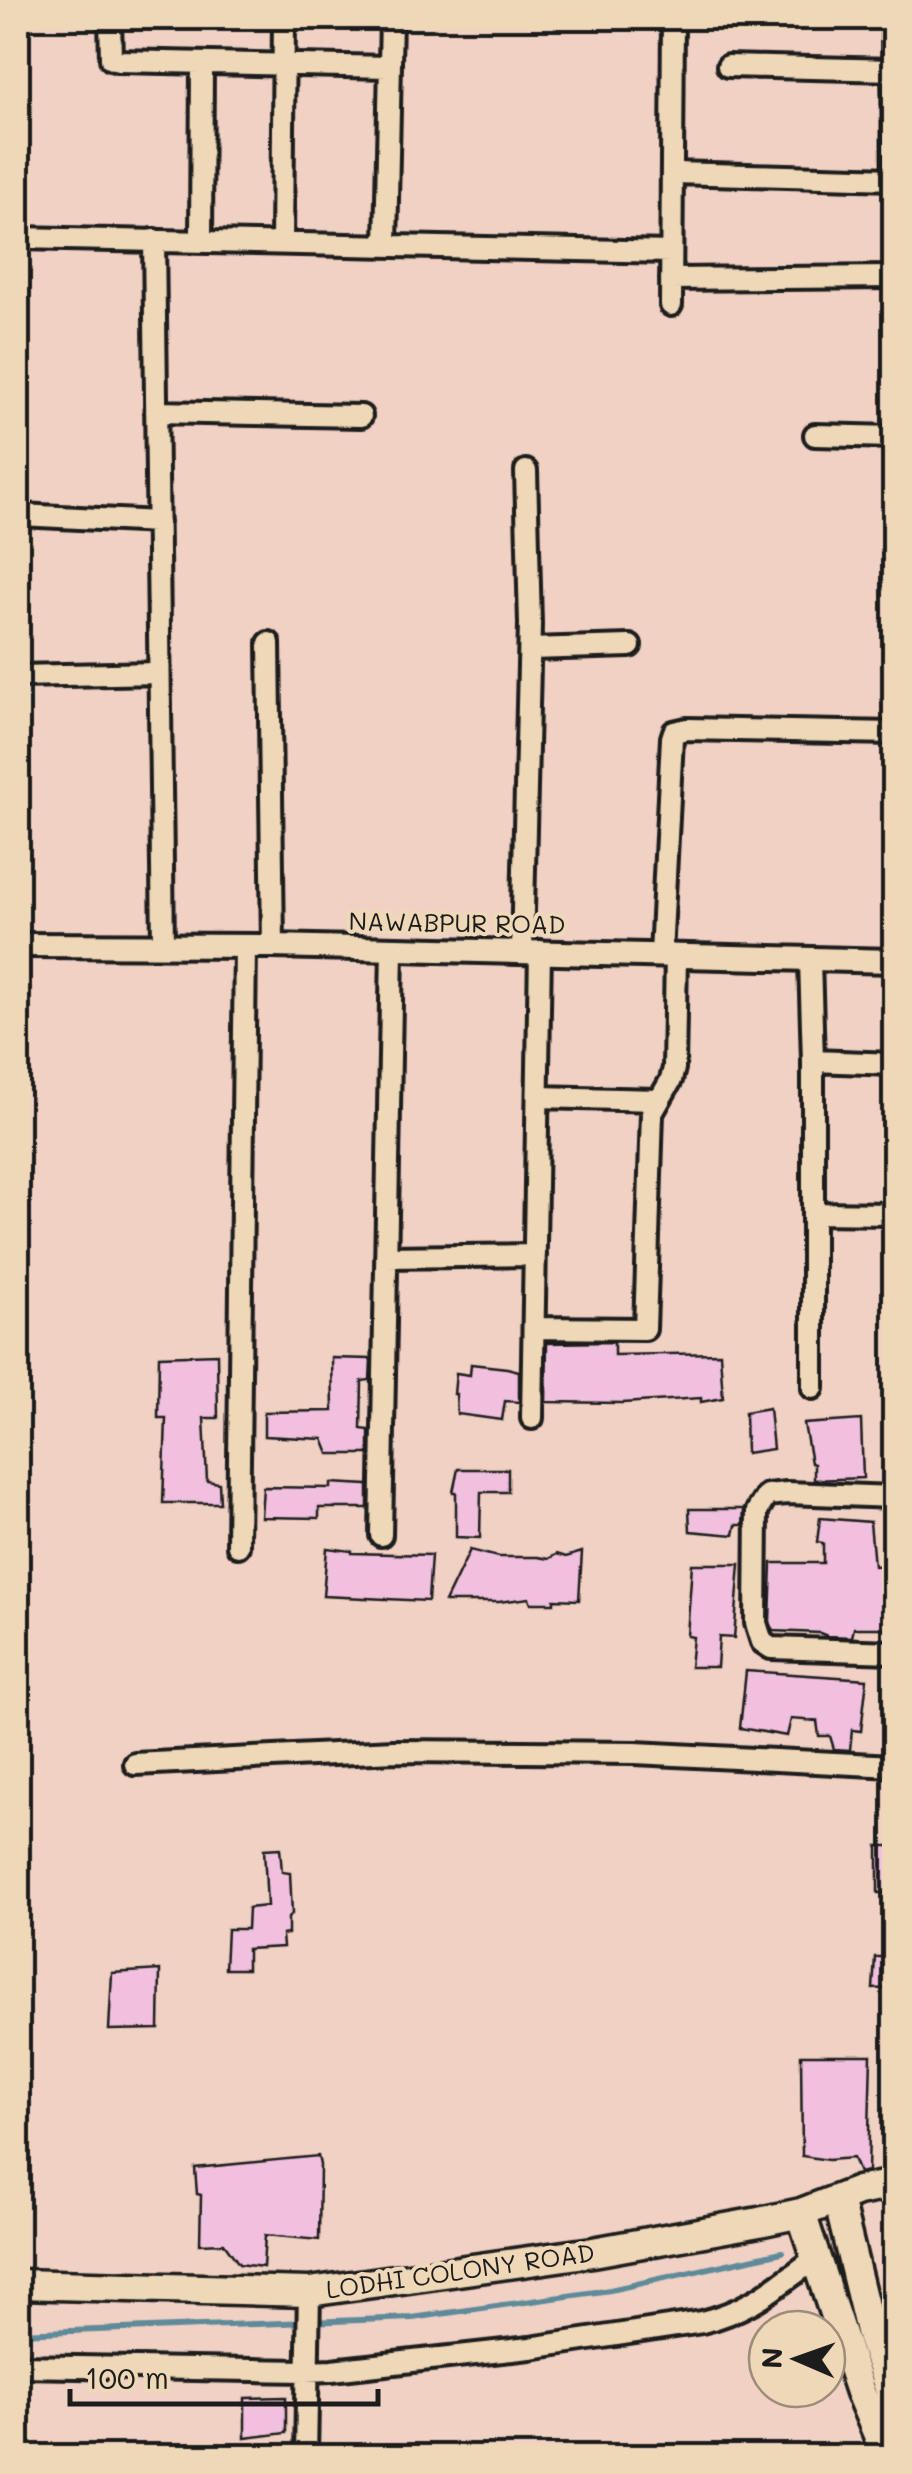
<svg xmlns="http://www.w3.org/2000/svg" width="912" height="2474" font-family="Mali,sans-serif">
	<rect width="100%" height="100%" fill="#f0d1c4"/>
	<filter id="ink" filterUnits="userSpaceOnUse"><feTurbulence type="fractalNoise" baseFrequency=".01" numOctaves="2"/><feDisplacementMap in="SourceGraphic" scale="20" xChannelSelector="R" yChannelSelector="G"/><feConvolveMatrix kernelMatrix="1 2 1 2 8 2 1 2 1" color-interpolation-filters="sRGB"/></filter>
	<g filter="url(#ink)">
		<g fill="none" stroke-linecap="round" stroke-linejoin="round">
			<!-- stream -->
			<path stroke="#5f8a99" stroke-width="6" d="M18,2333l394,-15 198,-28 172,-38"/>
		</g>
		<!-- building -->
		<path fill="#f2c0df" stroke="#1c1c1c" stroke-width="2.5" d="M614,1342v13l106,-2 3,45 -22,4v-4l-79,5 -76,-1 1,-59z
			M217,1354l1,64h-14l3,63 12,2 1,20h-57l3,-85h-8l1,-62z
			M332,1358l39,1 -1,21 -8,1 -1,48 8,1v24h-40l-6,-15 -59,-3v-24l69,-1z
			M471,1364l36,4 12,3v31l-14,-1 -3,19 -45,-6 -1,-20h-2l2,-21 14,2z
			M769,1408l4,41 -27,4 -1,-41z
			M861,1420l2,58 -49,2v-16l-3,-1 -7,-39z
			M458,1469h50v23h-27l-1,46 -24,-1v-45h-3z
			M331,1483l37,2v23h-49v10l-58,-1 2,-30 68,1z
			M689,1509h55l-1,16h-7l-2,10 -44,-4z
			M820,1518l50,4 4,44 20,-1v63h-40l-2,9 -25,-1 -7,-3 -47,-2 -3,-10 2,-58h51v-20l-6,-1z
			M327,1548l25,3v2l79,2 -3,46 -105,-5z
			M470,1550l28,7h40l10,2 9,-5 9,3 16,-5 -3,48 -25,-1v4h-23l-2,-5 -30,4h-54z
			M692,1564h48l-6,74 -15,-1 -2,30h-27l3,-30 -6,-1z
			M746,1671l121,8 -6,52 -9,-1 -2,20 -16,-1 -4,-13h-11l-2,-15 -26,-2 -4,17 -47,-8z
			M878,1846h16v47h-16z
			M280,1848l2,24 8,1 2,41 -4,4v16l-6,1 1,12 -36,2v20h-22l2,-40h20l1,-21 19,-2 -3,-57z
			M875,1957h19v31l-21,1z
			M160,1970l-1,59 -50,1 3,-57z
			M801,2055h70l-3,116 -9,2 -6,-15 -25,2 -26,-4z
			M318,2156l2,9 -1,75 -54,-5 -2,32 -24,-3 -15,-21 -24,1 1,-49 -4,-1 -2,-26z
			M286,2397v36l-41,5v-40z"/>
		<g fill="none" stroke-linecap="round" stroke-linejoin="round">
			<!-- minor casing -->
			<g stroke="#1c1c1c" stroke-width="28">
				<path id="minor" d="M110,18l1,41 7,2 271,6
					M893,18l1,165
					M728,66l165,4
					M673,173l221,6
					M18,238l653,14
					M154,240l9,704
					M201,242l1,-179
					M282,243l2,-225
					M386,244l5,-226
					M671,279l223,-2
					M671,305l2,-287
					M156,412l205,4
					M815,435l79,2
					M20,515l138,7
					M269,643l4,303
					M530,649l100,-3
					M18,676l141,-3
					M522,951l8,-327 -4,-153
					M661,955l11,-217 2,-6 13,-3 207,4
					M810,960l3,101v327
					M813,1061l81,3
					M538,1097l120,3
					M813,1213l81,1
					M386,1257l149,-2
					M534,1328l111,1 7,-216 19,-33 3,-12 2,-113
					M532,1418l8,-467
					M894,1497l-107,-4 -20,2 -10,16 -1,112 6,19 9,6 123,4
					M381,1535l11,-586
					M238,1546l7,-600
					M135,1764l259,-13 241,2 259,13
					M18,2366l288,5 26,-1 198,-22 172,-26c49,-12 73,-35 113,-63
					M306,2456l3,-164"/>
			</g>
			<!-- tertiary casing -->
			<g stroke="#1c1c1c" stroke-width="30">
				<path id="tertiary" d="M18,945l255,1 621,15"/>
			</g>
			<!-- secondary casing -->
			<g stroke="#1c1c1c" stroke-width="35">
				<path id="secondary" d="M838,2199l33,136 23,68
					M801,2213l59,179 27,64
					M18,2284l291,8 284,-40 166,-30 42,-9 57,-22 36,-7"/>
			</g>
			<!-- minor -->
			<use href="#minor" stroke="#efd8b8" stroke-width="20"/>
			<!-- tertiary -->
			<use href="#tertiary" stroke="#efd8b8" stroke-width="22"/>
			<!-- secondary -->
			<use href="#secondary" stroke="#efd8b8" stroke-width="28"/>
		</g>
	</g>
	<g text-anchor="middle" dominant-baseline="central" stroke-width="8" stroke-linejoin="round" paint-order="stroke">
		<!-- street labels -->
		<g font-size="25" fill="#1c1c1c" stroke="#efd8b8">
			<text transform="translate(457 922) rotate(1)">NAWABPUR ROAD</text>
			<text transform="translate(460 2270) rotate(-8)">LODHI COLONY ROAD</text>
		</g>
	</g>
	<!-- margin -->
	<rect width="912" height="2474" fill="none" stroke="#efd8b8" stroke-width="60"/>
	<rect x="30" y="30" width="852" height="2414" fill="none" stroke="#1c1c1c" stroke-width="4" filter="url(#ink)"/>
	<!-- north arrow -->
	<g transform="translate(797 2359) rotate(272)"><circle r="48" fill="#efd8b8" stroke="#9b8d7a" stroke-width="2.5"/>
	<path d="M0-8L18 38L0 25L-18 38Z" fill="#1c1c1c"/>
	<text y="-15" font-size="28" font-weight="bold" text-anchor="middle" fill="#1c1c1c">N</text>
	</g>
	<!-- scale -->
	<path d="M70 2389v15h308v-15" fill="none" stroke="#1c1c1c" stroke-width="5"/>
	<text x="85" y="2389" font-size="30" fill="#1c1c1c" stroke="#efd8b8" stroke-width="8" paint-order="stroke">100 m</text>
</svg>
